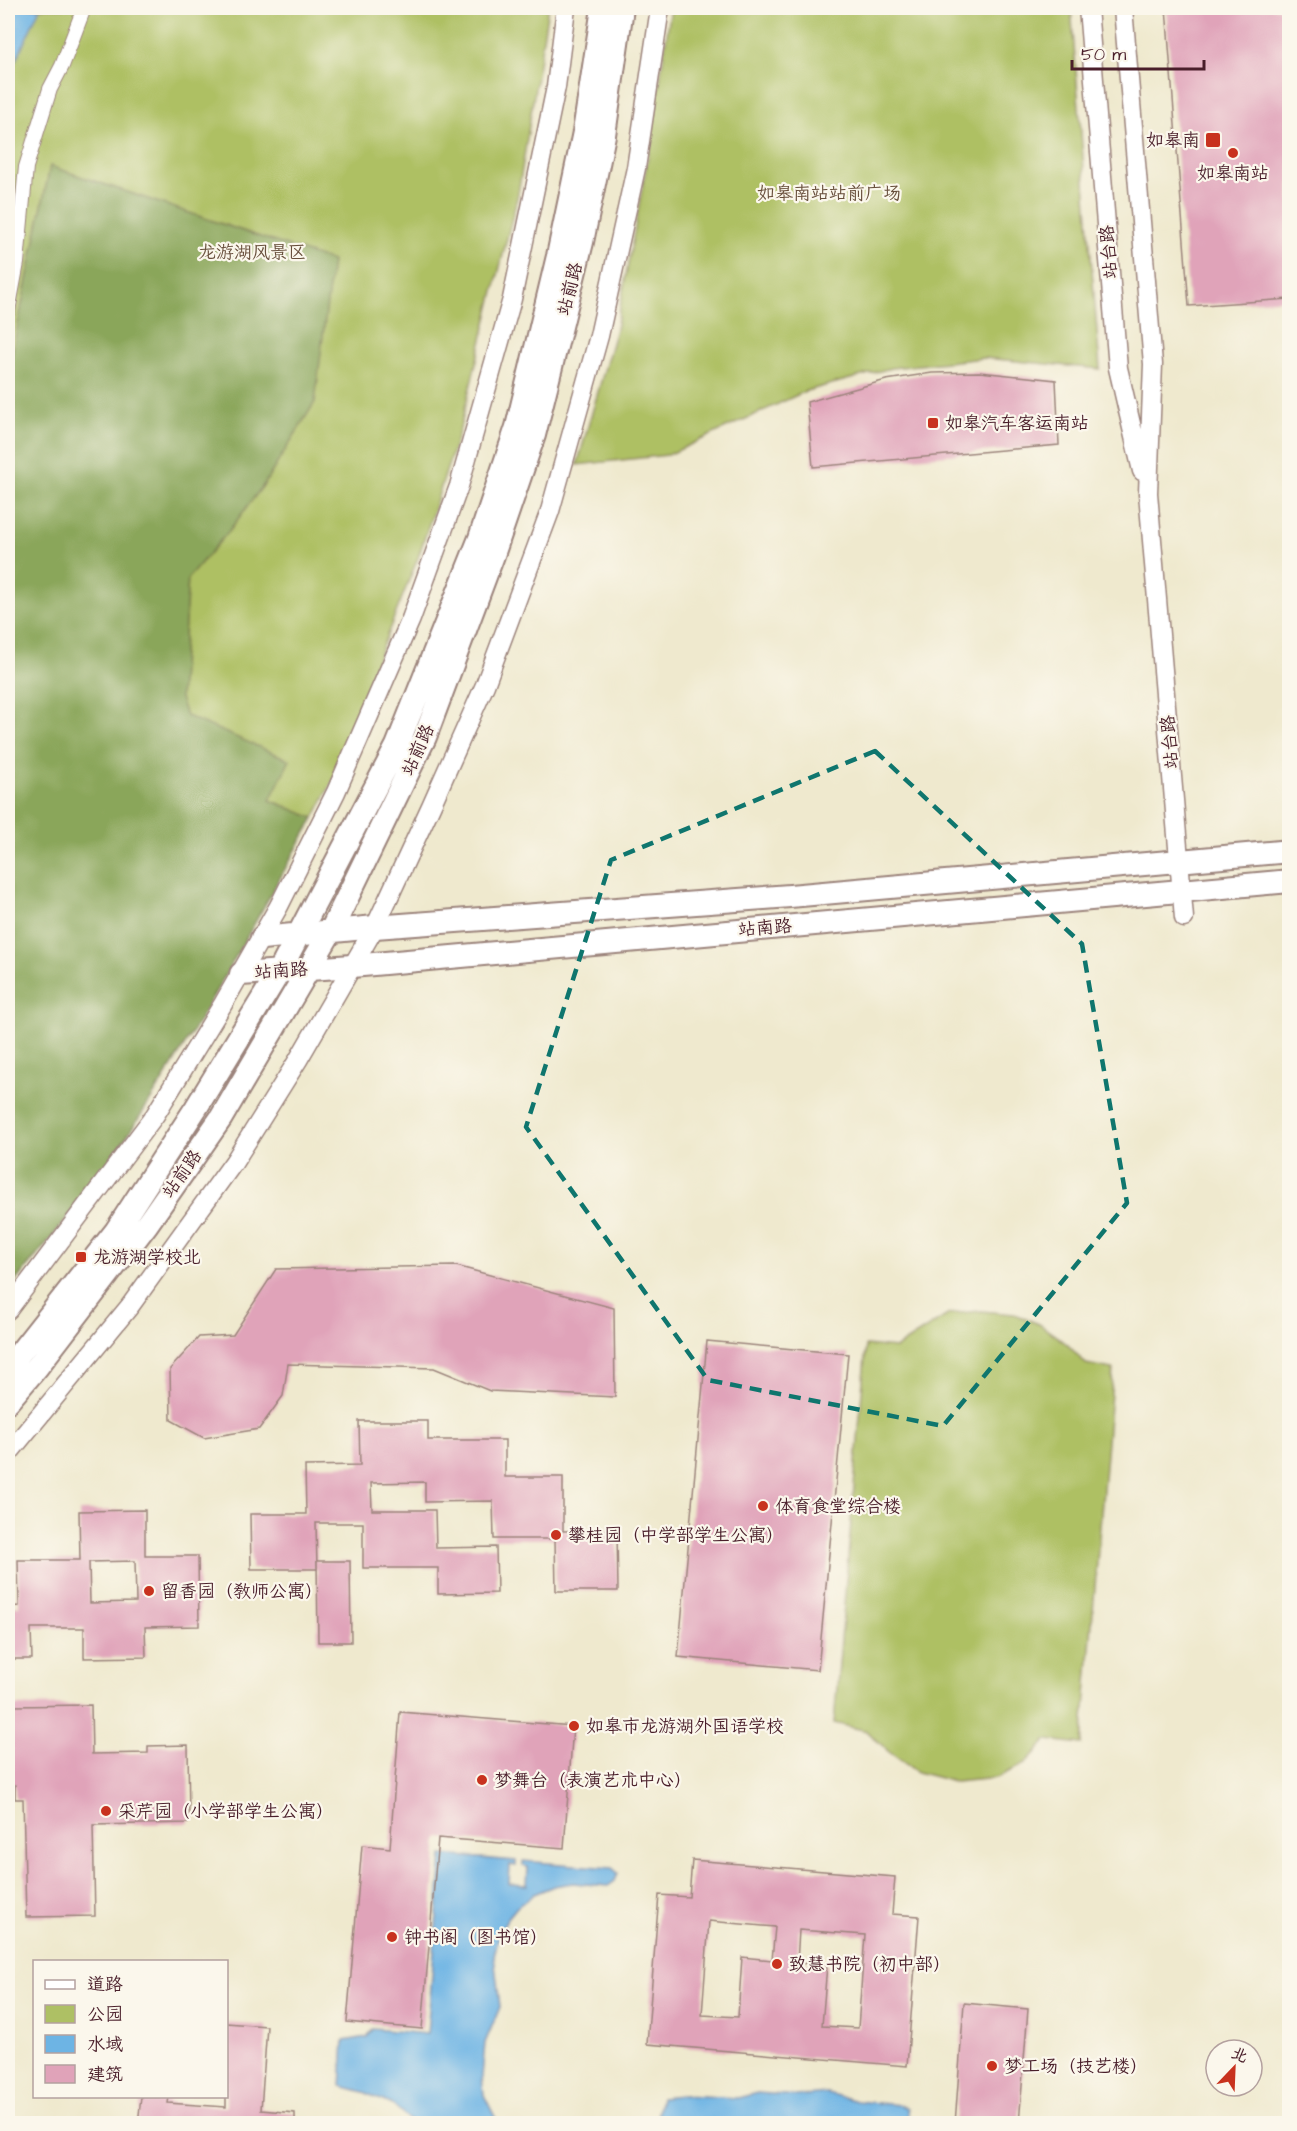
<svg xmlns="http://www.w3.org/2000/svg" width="1297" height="2131" font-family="'Architects Daughter','LXGW WenKai TC',sans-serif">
	<rect width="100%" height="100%" fill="#fbf7ec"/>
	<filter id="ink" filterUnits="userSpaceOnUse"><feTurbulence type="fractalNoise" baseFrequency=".0167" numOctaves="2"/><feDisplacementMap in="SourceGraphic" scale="12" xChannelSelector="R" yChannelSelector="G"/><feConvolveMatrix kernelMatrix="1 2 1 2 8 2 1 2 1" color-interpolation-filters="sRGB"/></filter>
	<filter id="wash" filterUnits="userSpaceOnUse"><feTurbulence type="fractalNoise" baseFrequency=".008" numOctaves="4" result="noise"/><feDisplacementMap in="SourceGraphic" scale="24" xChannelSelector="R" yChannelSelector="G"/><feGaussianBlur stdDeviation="1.35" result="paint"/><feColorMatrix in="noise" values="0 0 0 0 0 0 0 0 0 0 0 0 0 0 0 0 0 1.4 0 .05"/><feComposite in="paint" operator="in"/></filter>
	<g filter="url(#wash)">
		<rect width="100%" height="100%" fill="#efe9ce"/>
		<!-- green -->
		<path fill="#aec064" stroke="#7c7048" stroke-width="1.5" d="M8,8h540l-30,186 -59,238 -41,126 -41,102 -37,107 -26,51 -129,224 -60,97 -117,151z
			M671,8h400l29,361 -116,-11 -93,10 -85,23 -138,64 -91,10 39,-136 32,-172z
			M981,1311l33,3 25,10 28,20 19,20 27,5 -31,375 -35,-4 -22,24 -29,14 -41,4 -38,-10 -28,-20 -22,-21 -33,-8 32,-378 30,3 53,-34z"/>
		<!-- forest -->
		<path fill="#8aa65a" stroke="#6a6242" stroke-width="1.5" d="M50,166l282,95 -17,141 -50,81 -36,48 -41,47 -8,120 6,18 104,44 -20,40 44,18c-62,108 -120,219 -189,321 -36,53 -76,103 -117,151v-917z"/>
		<!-- water -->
		<path fill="#6db4e4" stroke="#5c6a88" stroke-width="1.5" d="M8,8h32l-32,70z
			M442,1855l74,6v5l-6,-1 -1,19 18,1 1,-18 -5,-1v-5l89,7 6,5 -3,8 -7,5 -35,-3 -19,3 -20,8 -17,13 -10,12 -8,16 -5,21 6,51 -15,36 -3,34 2,18 14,28h-86l-18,-17 -30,-14 -23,-6 3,-45 23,-4 6,-8 54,5z
			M757,2093l40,3 30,-3 30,8 43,4 7,3 1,10 -2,6c-31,-2 -58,-6 -89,0l-161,-1 5,-26 22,-2 55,3z"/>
		<g id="blocks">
			<!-- building -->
			<path fill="#e0a3b9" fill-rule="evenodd" d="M1166,8h124v291l-101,7z
				M979,372l77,8 3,65 -246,22 -6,-65 79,-22 46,-7z
				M456,1266l158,42 1,89 -125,-6 -56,-23 -146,-4 -5,32 -24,33 -55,9 -33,-18 -1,-51 29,-32 34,-2 43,-66z
				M707,1341l141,13 -30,316 -140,-13z
				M359,1421h69v19h77v37h58v54l54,-1 1,61h-62l-1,-52h-61l-1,-38 -68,1v-20l-54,1 1,27h63l1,38 60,-1 1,46 -59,1v-26h-75v-45h-47l1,46h-66l-1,-55h56l-1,-48 55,-1z
				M145,1510v46h53l1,70 -54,1 1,30 -62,1v-30h-53l1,31h-24v-52l11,-1 -1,-46h62l-1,-49zM135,1561l1,41 -46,1 -1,-41z
				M317,1561h33l1,81h-33z
				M91,1705l1,49 56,-1v-7l40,-1 1,78 -96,2 2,91 -69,1 -3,-118h-8v-14l-7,1v-60h4v-20z
				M400,1712l173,14 -9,122 -126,-10 -16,191 -75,-7 15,-177 28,3z
				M692,1860l203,17 -3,37 27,2 -12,150 -260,-22 12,-149 30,2zM709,1921l66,6 -3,33 -30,-3 -4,60 -36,-2zM799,1930l66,5 -7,93 -36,-2 5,-61 -30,-2z
				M964,2003l64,6 -9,115h-64z
				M226,2023l41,3 -6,84 34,3v11h-157l3,-27h28l-1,6 58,4z"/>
		</g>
	</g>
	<g filter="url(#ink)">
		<use href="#blocks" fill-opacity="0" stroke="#9c847c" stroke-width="1.5"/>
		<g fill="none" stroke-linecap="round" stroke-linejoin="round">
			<!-- pedestrian casing -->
			<g stroke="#9c847c" stroke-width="16">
				<path id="pedestrian" d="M8,311l9,-48 9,-96 24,-78 12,-23 22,-58"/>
			</g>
			<!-- minor casing -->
			<g stroke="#9c847c" stroke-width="21">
				<path id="minor" d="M1088,8l30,360 24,103
					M1123,8l30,356 -5,129 36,425
					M8,1310l147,-195 68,-111 56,-98 57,-114 75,-173 48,-133 53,-187 44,-212 10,-79
					M8,1454l122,-148 104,-144 64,-102 77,-133 56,-121 54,-121 65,-174 49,-175 37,-168 24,-160"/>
			</g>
			<!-- tertiary casing -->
			<g stroke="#9c847c" stroke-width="26">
				<path id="tertiary" d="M262,938l113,-11 415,-31 500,-45
					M241,974l111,-8 938,-85
					M8,1368l108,-137 80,-123 83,-136 118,-226 83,-208 37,-111 41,-171 26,-124 19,-124
					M8,1401l29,-34 110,-143 74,-106 110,-187 94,-194 67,-179 42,-123 48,-193 22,-107 18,-127"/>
			</g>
			<!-- pedestrian -->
			<use href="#pedestrian" stroke="#fff" stroke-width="14"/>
			<!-- minor -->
			<use href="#minor" stroke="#fff" stroke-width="18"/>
			<!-- tertiary -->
			<use href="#tertiary" stroke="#fff" stroke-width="22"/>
		</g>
	</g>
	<!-- marked area -->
	<path fill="none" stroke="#0f766e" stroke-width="4.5" stroke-dasharray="12 8" stroke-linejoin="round" d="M875,751l207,193 45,259 -184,223 -235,-46 -182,-253 85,-267z"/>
	<!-- markers -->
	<g fill="#c8321e" stroke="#fbf7ec" stroke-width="2">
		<rect x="1205" y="132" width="16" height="16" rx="3"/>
		<circle cx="1233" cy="153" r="6"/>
		<rect x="927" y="417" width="12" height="12" rx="3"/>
		<rect x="75" y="1251" width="12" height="12" rx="3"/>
		<circle cx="763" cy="1506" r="6"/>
		<circle cx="556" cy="1535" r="6"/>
		<circle cx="149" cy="1591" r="6"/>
		<circle cx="574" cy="1726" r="6"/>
		<circle cx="482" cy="1780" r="6"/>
		<circle cx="106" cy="1811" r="6"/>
		<circle cx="392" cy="1937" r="6"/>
		<circle cx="777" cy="1964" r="6"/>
		<circle cx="992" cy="2066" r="6"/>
	</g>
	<g text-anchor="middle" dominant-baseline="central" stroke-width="4.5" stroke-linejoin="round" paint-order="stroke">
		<!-- poi labels -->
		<g font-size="18" fill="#4a1f2b" stroke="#fbf7ec" text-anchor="start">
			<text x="1200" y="140" text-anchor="end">如皋南</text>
			<text x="1233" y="173" text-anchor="middle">如皋南站</text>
			<text x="945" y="423">如皋汽车客运南站</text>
			<text x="93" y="1257">龙游湖学校北</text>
			<text x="775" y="1506">体育食堂综合楼</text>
			<text x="568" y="1535">攀桂园（中学部学生公寓）</text>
			<text x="161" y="1591">留香园（教师公寓）</text>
			<text x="586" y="1726">如皋市龙游湖外国语学校</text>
			<text x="494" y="1780">梦舞台（表演艺术中心）</text>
			<text x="118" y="1811">采芹园（小学部学生公寓）</text>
			<text x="404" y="1937">钟书阁（图书馆）</text>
			<text x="789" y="1964">致慧书院（初中部）</text>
			<text x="1004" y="2066">梦工场（技艺楼）</text>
		</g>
		<!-- park labels -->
		<g font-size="18" fill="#684f3c" stroke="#fbf7ec">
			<text x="829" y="193">如皋南站站前广场</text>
			<text x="252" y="252">龙游湖风景区</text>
		</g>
		<!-- street labels -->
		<g font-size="18" fill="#4a1f2b" stroke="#fbf7ec">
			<text transform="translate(1109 252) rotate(-95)">站台路</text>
			<text transform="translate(570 289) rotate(-76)">站前路</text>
			<text transform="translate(1170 742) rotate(-95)">站台路</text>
			<text transform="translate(418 750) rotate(-66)">站前路</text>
			<text transform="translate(765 928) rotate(-5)">站南路</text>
			<text transform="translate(281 971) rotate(-4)">站南路</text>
			<text transform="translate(182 1174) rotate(-55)">站前路</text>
		</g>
	</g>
	<!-- margin -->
	<rect width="1297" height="2131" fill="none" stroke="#fbf7ec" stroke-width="30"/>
	<!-- legend -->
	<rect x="33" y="1960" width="195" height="138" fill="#fbf7ec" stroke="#b4a19f" stroke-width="1.5"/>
	<rect x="45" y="1980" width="30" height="9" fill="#ffffff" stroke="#b4a19f" stroke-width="1.5"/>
	<text x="87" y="1990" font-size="18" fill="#4a1f2b">道路</text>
	<rect x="45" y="2005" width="30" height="18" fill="#aec064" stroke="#b4a19f" stroke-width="1.5"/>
	<text x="87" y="2020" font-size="18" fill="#4a1f2b">公园</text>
	<rect x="45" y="2035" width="30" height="18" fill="#6db4e4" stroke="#b4a19f" stroke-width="1.5"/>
	<text x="87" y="2050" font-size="18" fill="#4a1f2b">水域</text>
	<rect x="45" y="2065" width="30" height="18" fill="#e0a3b9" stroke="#b4a19f" stroke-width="1.5"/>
	<text x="87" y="2080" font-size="18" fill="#4a1f2b">建筑</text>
	<!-- north arrow -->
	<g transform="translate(1234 2068) rotate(23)"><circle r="28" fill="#fbf7ec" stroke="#b4a19f" stroke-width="1.5"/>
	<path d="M0-4.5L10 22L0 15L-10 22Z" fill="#c8321e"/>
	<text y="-9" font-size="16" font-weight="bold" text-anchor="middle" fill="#4a1f2b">北</text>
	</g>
	<!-- scale -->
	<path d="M1072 60v9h132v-9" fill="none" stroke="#4a1f2b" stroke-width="3"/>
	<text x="1081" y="60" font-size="18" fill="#4a1f2b" stroke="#fbf7ec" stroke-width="4.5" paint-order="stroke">50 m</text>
</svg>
